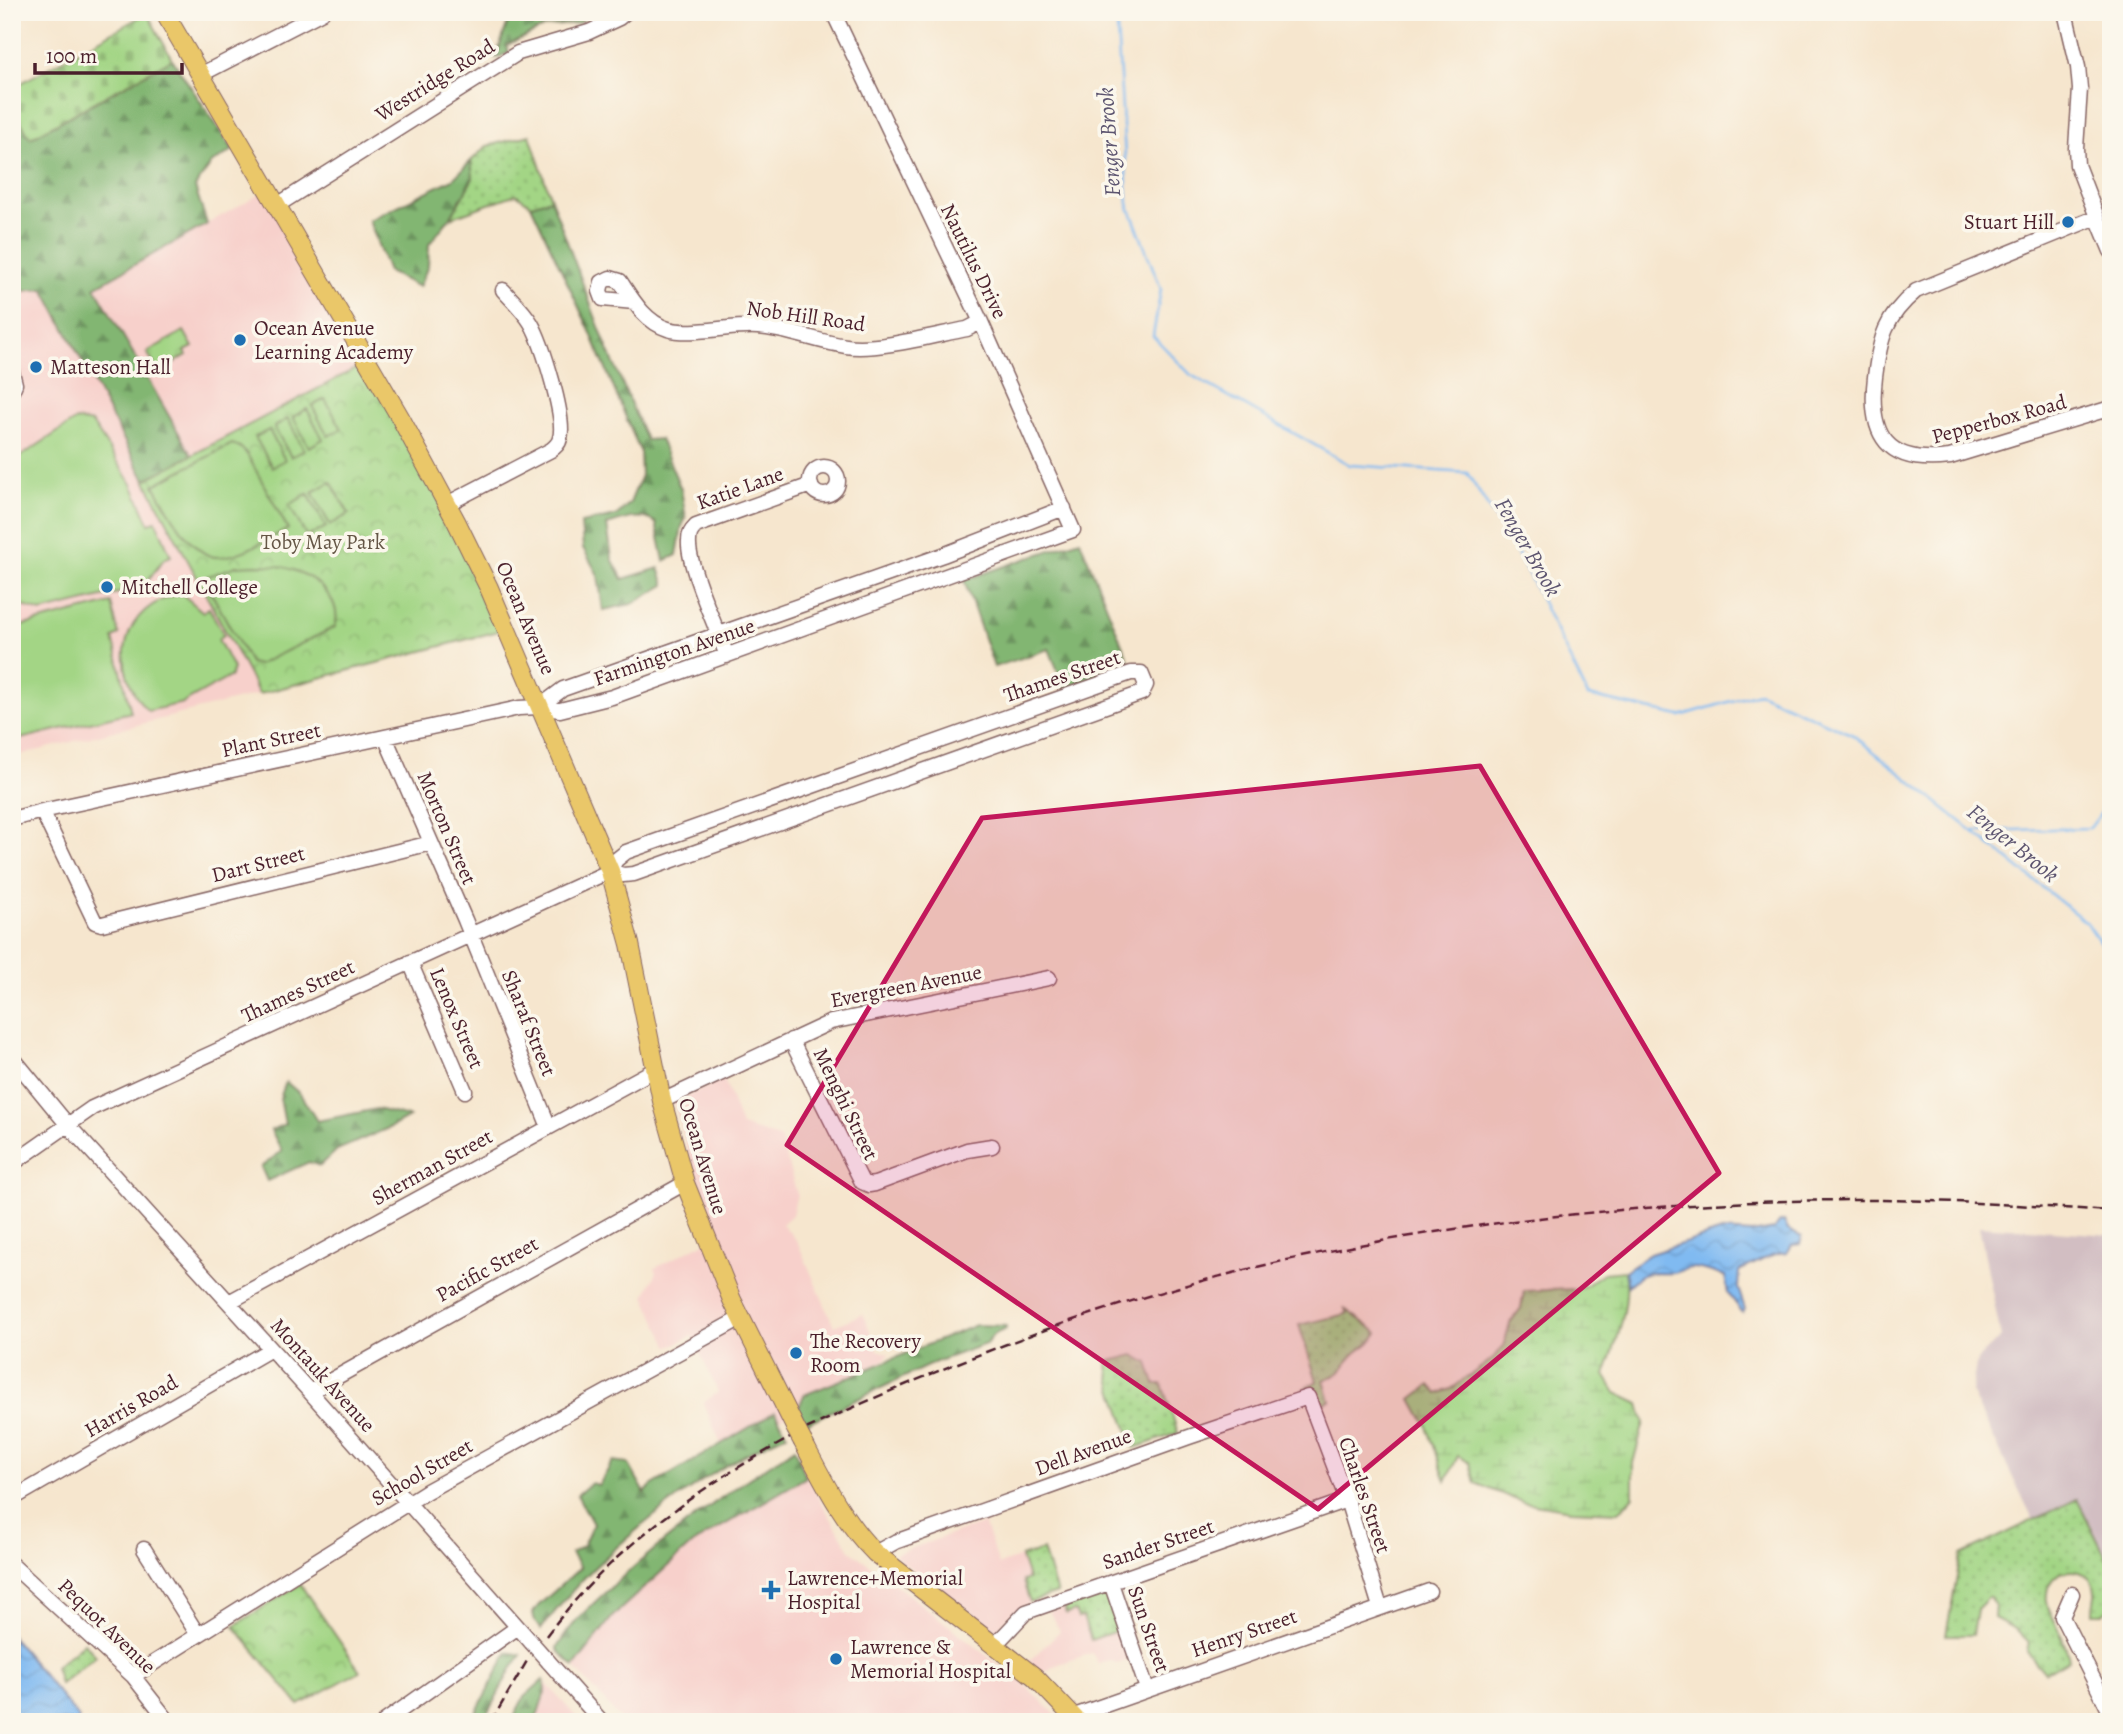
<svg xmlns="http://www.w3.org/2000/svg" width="2123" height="1734" font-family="Alegreya,serif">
	<defs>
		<pattern id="grass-dots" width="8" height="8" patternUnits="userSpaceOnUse" patternTransform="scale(1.75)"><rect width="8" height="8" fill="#a3d585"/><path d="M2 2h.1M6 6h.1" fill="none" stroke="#8eb673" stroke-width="1.8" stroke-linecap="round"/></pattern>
		<pattern id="forest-firs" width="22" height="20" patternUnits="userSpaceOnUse" patternTransform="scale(1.75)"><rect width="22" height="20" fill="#82b672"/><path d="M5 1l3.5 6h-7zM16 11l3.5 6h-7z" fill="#6c935e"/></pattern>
		<pattern id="wetland-marsh" width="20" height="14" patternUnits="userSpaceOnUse" patternTransform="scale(1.75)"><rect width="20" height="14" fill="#a3d585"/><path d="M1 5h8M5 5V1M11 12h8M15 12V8" fill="none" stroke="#8eb673"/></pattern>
		<pattern id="cemetery-stones" width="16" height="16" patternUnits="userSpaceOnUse" patternTransform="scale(1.75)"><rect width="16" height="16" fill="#a3d585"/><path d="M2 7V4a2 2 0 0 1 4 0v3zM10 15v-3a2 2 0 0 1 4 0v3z" fill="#8eb673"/></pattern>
		<pattern id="park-crowns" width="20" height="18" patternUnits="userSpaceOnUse" patternTransform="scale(1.75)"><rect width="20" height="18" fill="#a3d585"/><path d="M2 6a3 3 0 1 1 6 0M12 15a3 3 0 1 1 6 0" fill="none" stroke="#8eb673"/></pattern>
		<pattern id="water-waves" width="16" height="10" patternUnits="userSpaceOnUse" patternTransform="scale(1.75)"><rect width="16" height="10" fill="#80baf1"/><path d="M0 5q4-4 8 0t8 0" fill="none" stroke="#709fcf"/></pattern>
	</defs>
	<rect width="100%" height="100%" fill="#fbf7ec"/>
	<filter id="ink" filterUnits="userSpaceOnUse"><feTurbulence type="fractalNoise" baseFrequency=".0143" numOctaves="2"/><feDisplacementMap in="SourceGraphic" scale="14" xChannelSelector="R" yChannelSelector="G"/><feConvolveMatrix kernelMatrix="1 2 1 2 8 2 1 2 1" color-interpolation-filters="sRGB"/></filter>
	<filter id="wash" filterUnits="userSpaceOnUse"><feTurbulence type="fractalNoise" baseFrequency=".00686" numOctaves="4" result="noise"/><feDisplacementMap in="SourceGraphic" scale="28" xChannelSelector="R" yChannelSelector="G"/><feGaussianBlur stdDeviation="1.57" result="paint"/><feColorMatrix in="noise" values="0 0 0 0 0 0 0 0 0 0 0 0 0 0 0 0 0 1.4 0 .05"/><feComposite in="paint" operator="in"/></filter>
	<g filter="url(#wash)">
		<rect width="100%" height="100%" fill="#f6e6ce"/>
		<!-- built -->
		<path fill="#f7d0cb" d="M267,190l101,172 -176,94 -97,-169z
			M12,230l247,464 -247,63z
			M724,1079l17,47 39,12 17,56 -5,21 -10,9 15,17 37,85 29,-12 15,36 11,4 -6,7 -79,34 -6,14 -20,10 -4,-7 -53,32 -18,-41 15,-11 -26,-56 -23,11 -24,-51 12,-24 -2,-4 58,-30 -39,-136z
			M806,1477l44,73 172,132 41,40h-440l-49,-55 41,-53 77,-70z
			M984,1523l15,42 22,-8 7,22 -5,3 7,20 -21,13 -12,16 -93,-68 -9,-9z
			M1064,1607l2,7 9,-3 8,6 39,12 10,29 -15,5 -5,-2 -14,2 -6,-10 -36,12 -13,8 -14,-12 31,-30 -11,-20z
			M545,1682l36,40h-46l10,-27z"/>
		<!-- industrial -->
		<path fill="#d2bec2" d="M1979,1226l132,9v332l-34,-67 -43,21 -63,-129 6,-32 24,-23z"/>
		<!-- grass -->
		<path fill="url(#grass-dots)" stroke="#767a58" stroke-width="2" d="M530,135l21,64 -20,6 -15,-11 -66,24 23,-40 -2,-17 16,-15z
			M1345,1309l33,24c-9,14 -16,13 -25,23 -14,15 -7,15 -29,24l6,21 -8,3 -6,-11 -12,-4 13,-8 -18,-56 48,-11z
			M1134,1355l14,8 7,21h7l16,49 -44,15 -22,-62 -5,-24z
			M2077,1499l34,68v41l-8,5h-10c-1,-11 6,-20 -1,-31 -13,-19 -43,-12 -45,11 -2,15 6,22 11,35 5,10 8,21 11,31l-24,14 -18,-21 2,-10 -12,-12 -23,-12 1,-14 -6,-7 -12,12 -4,26h-27l15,-80z
			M1043,1550l14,43 -27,9 -7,-21 5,-2 -7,-22z
			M1105,1595l5,3 12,31 -31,11 -8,-23 -5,1 -3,-7 -9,3 -2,-7z
			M84,1643l12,13 -36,28 -5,-17z"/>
		<!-- forest -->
		<path fill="url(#forest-firs)" stroke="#666a4e" stroke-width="2" d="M511,12h84l-17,11 -33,4 -38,18 2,8 -13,5z
			M172,59l61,91 -22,14 -16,23 12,37 -112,63 97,169 -47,24 -101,-191 -32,3v-186l19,32z
			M471,161l2,17 -23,40 -21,26 -1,22 -9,21 -31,-15 -19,-52 84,-41z
			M551,199l53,141 42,100 14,-1 21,50 5,29 -4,8 -5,29 -13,6 -8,-38c-15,-11 -33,-3 -49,2l5,34 11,20 36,-11 6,17 -33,19 -29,6 -5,-35 -15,-27 -2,-25 35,-7 14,-13 11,-27 -1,-25 -50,-120 -59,-126z
			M1080,540l50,124 -65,25 -16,-40 -55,18 -30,-87z
			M286,1082l14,12 17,27 60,-12 32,8 -16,9 -56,24 -17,16 -11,-4 -42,19 -6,-14 21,-16 -11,-21 14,-6 -5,-26z
			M976,1325l30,1v3l-12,5 -8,10 -48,17 -133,63 -7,-15 6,-14z
			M775,1412l12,22c-73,32 -136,80 -193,134 -19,18 -36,40 -53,61l-6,-7 -2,-9 5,-7 42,-38 -9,-15 12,-7 10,-22 -16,-29 14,-12 8,2 14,-24 15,2 17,30 6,-7z
			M795,1448l11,29 -114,67 -79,72 -39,51 -16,-16 -1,-3c15,-27 38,-46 61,-67 55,-50 114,-93 177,-133z
			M508,1652l13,3 -10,14 -28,53h-12z
			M543,1680l3,9 -11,33h-24l13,-25z"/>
		<!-- wetland -->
		<path fill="url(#wetland-marsh)" stroke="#767a58" stroke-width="2" d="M1625,1271c6,33 -9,72 -20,104l11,18 23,11 5,18 -11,41v33l-14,16 -48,-2 -49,-8 -47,-19 -5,-20 -12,-7 -12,25 -19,-55 -15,-27 18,-14 8,9 13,-5 44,-32 9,-12 6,-22 11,-15 3,-17 52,-2 11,-4 16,-12z"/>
		<!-- cemetery -->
		<path fill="url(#cemetery-stones)" stroke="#767a58" stroke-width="2" d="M147,13l25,46 -142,79 -18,-32v-18z"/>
		<!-- park -->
		<path fill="url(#park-crowns)" stroke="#767a58" stroke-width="2" d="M184,331l9,16 -8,4 2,4 -29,17 -11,-20z
			M368,362l138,267 -247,65 -114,-214z
			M300,1584l60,87 -61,34 -65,-79z"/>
		<!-- pitch -->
		<path fill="#a3d585" stroke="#767a58" stroke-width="2" d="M325,399l17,30 -14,7 -16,-30z
			M307,409l16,30 -14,8 -16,-30z
			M288,419l16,31 -13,7 -17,-30z
			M76,420l16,3 40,61 17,39 7,-2 15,35 -7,3 -21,28 -102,25 -29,-10v-140z
			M269,430l16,30 -13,7 -17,-30z
			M232,444l8,3 7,7 41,75c-21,10 -47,28 -71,28 -25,0 -52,-53 -63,-72z
			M331,482l18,32 -19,11 -18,-33z
			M308,494l18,33 -19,10 -18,-32z
			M254,565c13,0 27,0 39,5 24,8 50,31 42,57l-77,38 -8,-2 -47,-85 33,-12z
			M182,594l21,18 6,-4 15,27 -6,4 15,29 -2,8 -48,27 -35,8c-41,-42 -27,-107 34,-117z
			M111,603l8,32 -6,3 18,74 -119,29v-113z"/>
		<!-- water -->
		<path fill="url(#water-waves)" stroke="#656c8e" stroke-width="2" d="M1784,1221l4,9 14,7 -2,7 -8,1 -5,8c-17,1 -32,11 -48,18l-1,17 7,21 -2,4 -15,-20 -3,-17c-10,-2 -24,-9 -34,-8 -5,0 -11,4 -17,5 -23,2 -27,-6 -46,13l-3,-15 25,-17 72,-23 30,2 22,-4 6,-7z
			M12,1637l67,81v4h-67z"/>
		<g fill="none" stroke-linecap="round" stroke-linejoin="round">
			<!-- stream -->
			<path stroke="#80baf1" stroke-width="2.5" d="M1116,12l12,192 33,85 -8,47 38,39 159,90 117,8 55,88 66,135 92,20 79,-23 94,42 234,188 24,35
				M1975,831l115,-3 21,-28"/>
		</g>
	</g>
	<g filter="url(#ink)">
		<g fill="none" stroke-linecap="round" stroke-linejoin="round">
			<!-- minor casing -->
			<g stroke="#866564" stroke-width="17">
				<path id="minor" d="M2065,12l13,55 2,22 -4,59 1,17 20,52
					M200,75l122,-63
					M276,206l242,-153 71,-21 30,-14 7,-6
					M2111,251l-14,-34 -181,74c-31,26 -36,47 -41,86 -7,59 12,88 75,80l161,-49
					M634,302l-31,-3 -3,-8 2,-9 8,-4 10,3c12,18 25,41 48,48 23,7 63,-4 90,-2 30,2 59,15 88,19 31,5 89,-11 121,-17l14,-7
					M12,372l3,12 -3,7
					M810 481a14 14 0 1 1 28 0a14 14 0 1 1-28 0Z
					M447,504l104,-54c4,-3 8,-6 9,-12 6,-20 -18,-96 -29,-115 -7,-12 -18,-22 -28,-33
					M727,656c-9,-25 -40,-91 -38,-115 0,-7 2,-10 7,-15l115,-41
					M539,707l24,-18 380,-134 121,-47
					M385,737l80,183 84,207
					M42,811l53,111 7,2 329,-81
					M12,819l30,-8 477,-103 20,-1 21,3 52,-13 461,-167 -92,-208 -148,-310
					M410,962l55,129
					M791,1040l71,142 7,3 6,-1 92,-34 25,-4
					M12,1057l55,67 243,268 221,250
					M662,1101l169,-79 218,-44
					M12,1164l80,-56 518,-237 6,-11 10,-8 505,-179h10l5,12 -4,8 -508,181 -11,1 -13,-4
					M229,1302l427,-233
					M310,1392l375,-209
					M12,1499l259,-150
					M144,1549l54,86
					M875,1553l20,-11 294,-105 119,-40 39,103 33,107
					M12,1565l121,111 36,46
					M1111,1583l36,106
					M2072,1594l-10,23 49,97
					M995,1645l31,-33 321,-112
					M548,1661l54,61
					M133,1676l294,-185 314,-173
					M1074,1716l355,-125
					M384,1722l134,-95"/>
			</g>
			<!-- major casing -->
			<g stroke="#866564" stroke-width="20">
				<path id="major" d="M164,12l236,405 56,104 33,67 121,283 20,73 32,157 23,82 47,117 64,129
					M803,1442c21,40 40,79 72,111l160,124 43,45"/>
			</g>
			<!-- minor -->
			<use href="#minor" stroke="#fff" stroke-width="14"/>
			<!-- major -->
			<use href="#major" stroke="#eac769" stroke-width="18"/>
			<!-- rail -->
			<path stroke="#4a1f2b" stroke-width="2.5" stroke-dasharray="10 5" stroke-linecap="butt" d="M806,1429c136,-63 277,-119 423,-155 208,-53 426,-74 640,-74 81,0 161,6 242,11
				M546,1636c65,-86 150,-148 244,-198
				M491,1722l36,-61"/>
			<!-- minor-bridge casing -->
			<g stroke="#866564" stroke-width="17" stroke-linecap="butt">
				<path id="minor-bridge" d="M531,1642l17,19"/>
			</g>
			<!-- major-bridge casing -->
			<g stroke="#866564" stroke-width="20" stroke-linecap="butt">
				<path id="major-bridge" d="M796,1429l7,13"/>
			</g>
			<!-- minor-bridge -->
			<use href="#minor-bridge" stroke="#fff" stroke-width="14"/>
			<!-- major-bridge -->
			<use href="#major-bridge" stroke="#eac769" stroke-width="18"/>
		</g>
	</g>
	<!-- marked area -->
	<path fill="#c2185b" fill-opacity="0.2" stroke="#c2185b" stroke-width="5" stroke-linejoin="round" d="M1480,766l239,407 -401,336 -531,-364 195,-327z"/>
	<!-- markers -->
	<g fill="#1f6fb2" stroke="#fbf7ec" stroke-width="2.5">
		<circle cx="2068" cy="222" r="7"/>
		<circle cx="240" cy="340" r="7"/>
		<circle cx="36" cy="367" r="7"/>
		<circle cx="107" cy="587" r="7"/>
		<circle cx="796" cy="1353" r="7"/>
		<path d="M767.5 1579.5h7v7h7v7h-7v7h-7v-7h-7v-7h7z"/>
		<circle cx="836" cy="1659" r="7"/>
	</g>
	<g text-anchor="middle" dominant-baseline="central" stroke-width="7" stroke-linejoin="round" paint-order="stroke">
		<!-- street labels -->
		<g font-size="21" fill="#4a1f2b" stroke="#fbf7ec">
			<text transform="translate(435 80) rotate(-32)">Westridge Road</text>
			<text transform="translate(974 261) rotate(64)">Nautilus Drive</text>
			<text transform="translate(806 316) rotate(8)">Nob Hill Road</text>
			<text transform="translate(1999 419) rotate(-15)">Pepperbox Road</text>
			<text transform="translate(740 488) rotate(-20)">Katie Lane</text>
			<text transform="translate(526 618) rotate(67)">Ocean Avenue</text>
			<text transform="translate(674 652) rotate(-19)">Farmington Avenue</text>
			<text transform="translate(1062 676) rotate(-19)">Thames Street</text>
			<text transform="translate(271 740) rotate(-12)">Plant Street</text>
			<text transform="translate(447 828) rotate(67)">Morton Street</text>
			<text transform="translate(258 864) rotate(-14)">Dart Street</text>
			<text transform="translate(906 986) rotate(-11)">Evergreen Avenue</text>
			<text transform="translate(298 991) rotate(-25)">Thames Street</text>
			<text transform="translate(457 1018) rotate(67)">Lenox Street</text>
			<text transform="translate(529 1023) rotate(68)">Sharaf Street</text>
			<text transform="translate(846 1104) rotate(64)">Menghi Street</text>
			<text transform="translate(703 1156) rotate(73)">Ocean Avenue</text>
			<text transform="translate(432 1167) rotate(-29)">Sherman Street</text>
			<text transform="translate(487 1269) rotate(-29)">Pacific Street</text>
			<text transform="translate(323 1375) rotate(48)">Montauk Avenue</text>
			<text transform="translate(131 1406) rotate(-30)">Harris Road</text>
			<text transform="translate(1083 1452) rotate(-20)">Dell Avenue</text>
			<text transform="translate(422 1472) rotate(-30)">School Street</text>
			<text transform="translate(1365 1495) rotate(71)">Charles Street</text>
			<text transform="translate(1158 1544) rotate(-19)">Sander Street</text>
			<text transform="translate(107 1626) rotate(44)">Pequot Avenue</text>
			<text transform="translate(1149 1629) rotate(71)">Sun Street</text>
			<text transform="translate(1244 1633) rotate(-19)">Henry Street</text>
		</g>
		<!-- poi labels -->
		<g font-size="21" fill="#4a1f2b" stroke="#fbf7ec" text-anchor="start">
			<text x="2054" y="222" text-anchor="end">Stuart Hill</text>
			<text x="254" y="328">Ocean Avenue<tspan x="254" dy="24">Learning Academy</tspan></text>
			<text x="50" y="367">Matteson Hall</text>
			<text x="121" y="587">Mitchell College</text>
			<text x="810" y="1341">The Recovery<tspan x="810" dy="24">Room</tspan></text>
			<text x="787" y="1578">Lawrence+Memorial<tspan x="787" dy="24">Hospital</tspan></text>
			<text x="850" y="1647">Lawrence &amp;<tspan x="850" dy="24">Memorial Hospital</tspan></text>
		</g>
		<!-- park labels -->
		<g font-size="21" fill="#655646" stroke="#fbf7ec">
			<text x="323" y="542">Toby May Park</text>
		</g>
		<!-- water labels -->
		<g font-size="23" font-style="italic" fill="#5d5570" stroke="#fbf7ec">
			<text transform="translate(1109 142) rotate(-94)">Fenger Brook</text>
			<text transform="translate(1528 547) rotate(60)">Fenger Brook</text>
			<text transform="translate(2013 843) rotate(39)">Fenger Brook</text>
		</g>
	</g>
	<!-- margin -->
	<rect width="2123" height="1734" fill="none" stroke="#fbf7ec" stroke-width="42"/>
	<!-- scale -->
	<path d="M35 63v10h147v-10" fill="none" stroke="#4a1f2b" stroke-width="3.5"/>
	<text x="46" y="63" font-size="21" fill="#4a1f2b" stroke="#fbf7ec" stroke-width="5" paint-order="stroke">100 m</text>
</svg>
